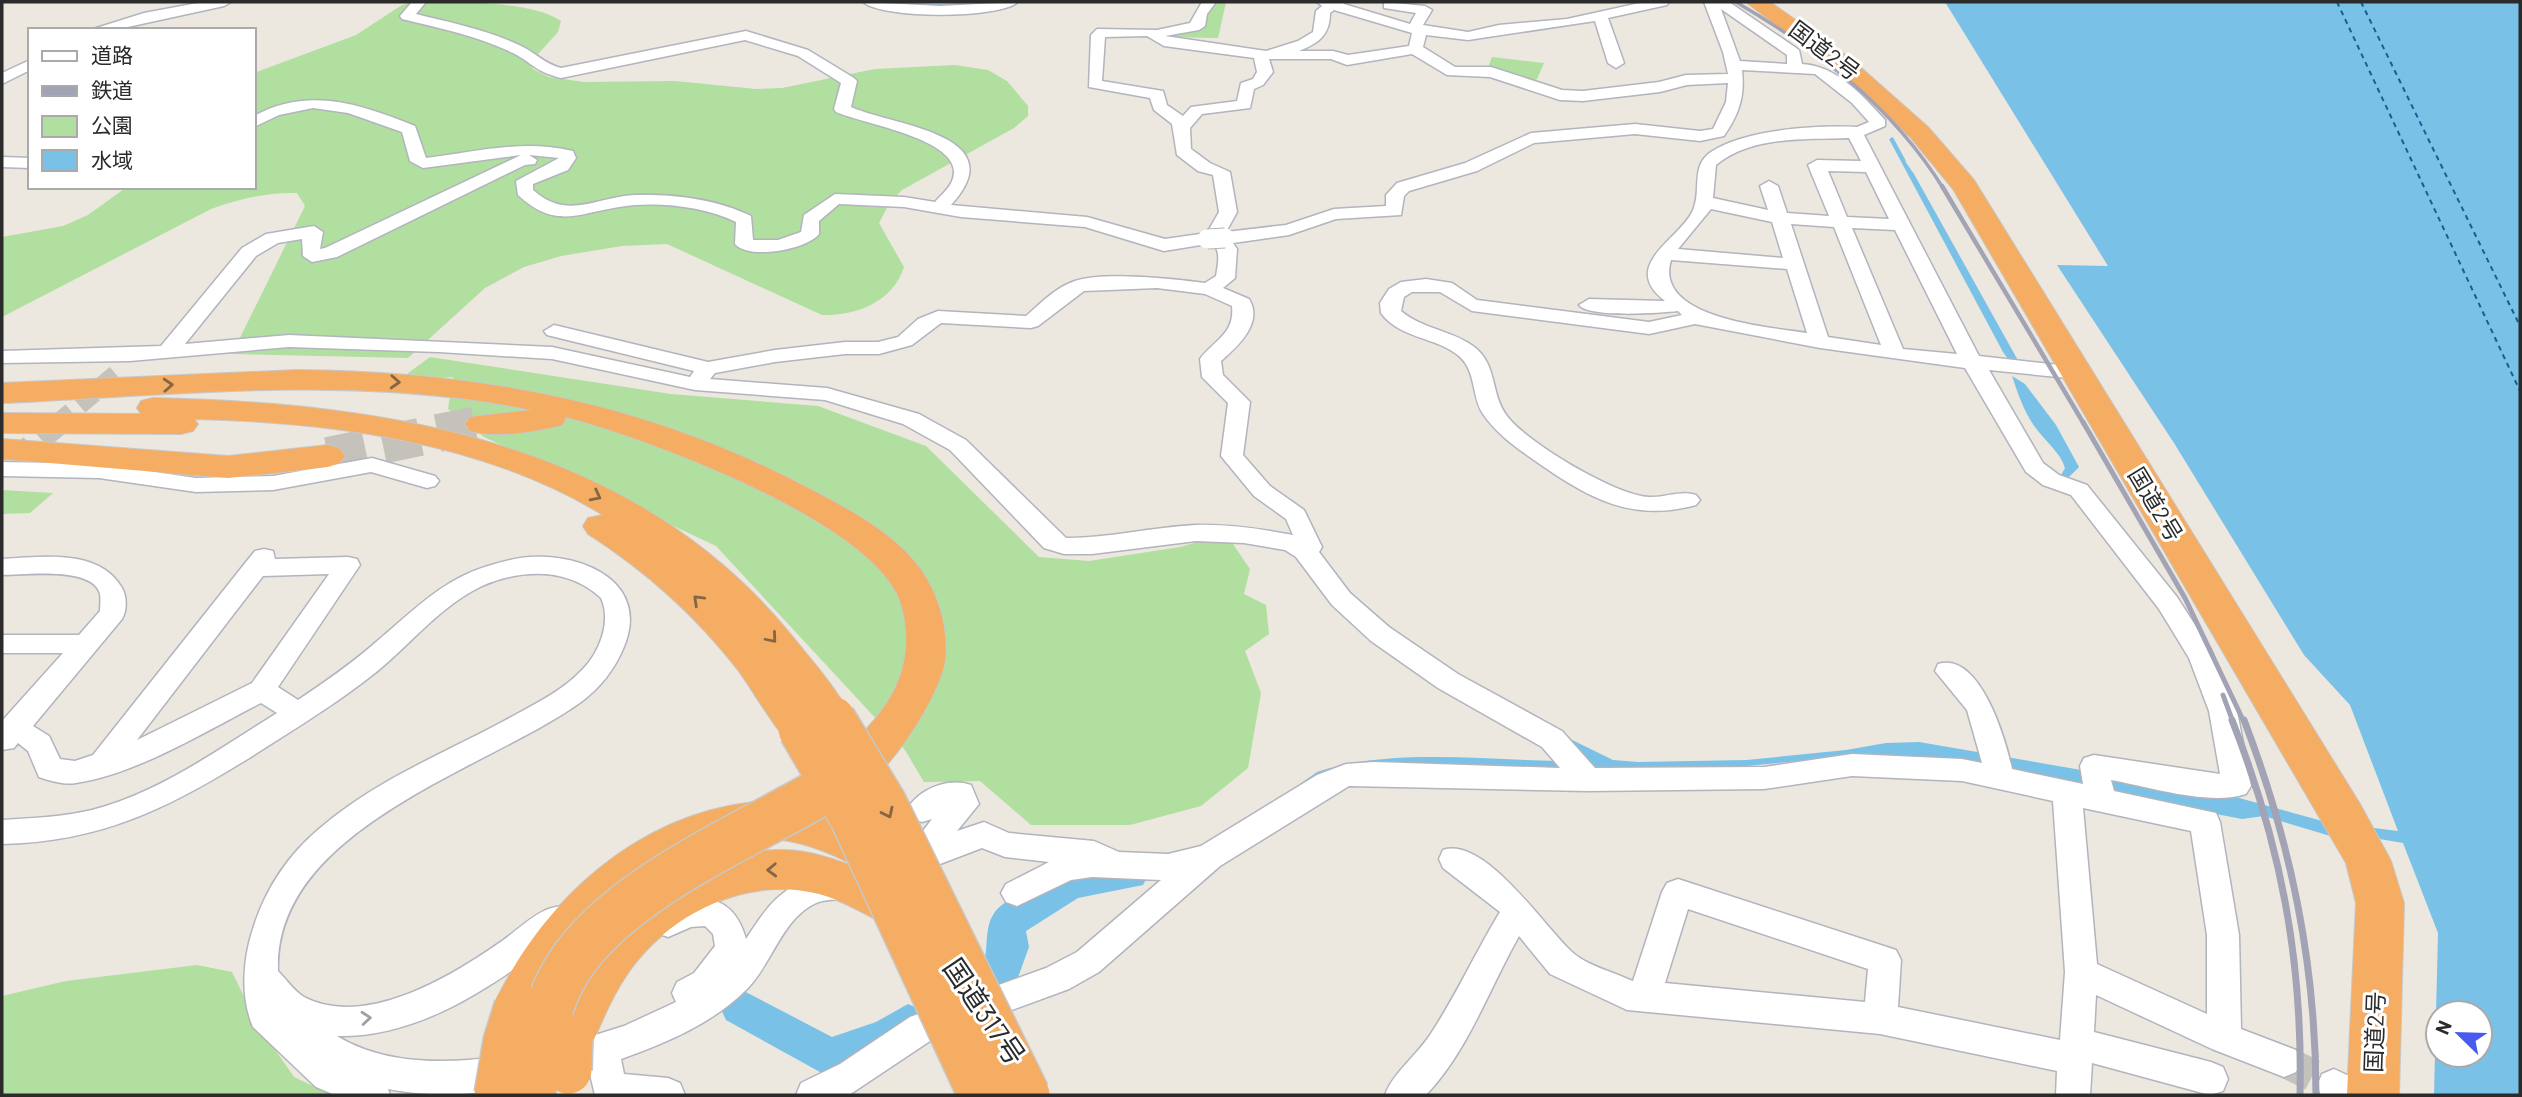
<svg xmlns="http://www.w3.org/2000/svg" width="2522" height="1097" font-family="Barlow,'Noto Sans JP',sans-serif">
	<rect width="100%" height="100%" fill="#ece7df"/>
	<!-- green -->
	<path fill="#b0df9f" d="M414,2c41,0 117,-2 147,19l-3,11 -28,31 3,6 16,8 35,5 91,-1 81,8 26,-1 93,-19 80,-4 33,5 19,11 21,25v10l-14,12 -112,62 -12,12 -11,21 25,44c-11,35 -48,49 -82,48l-155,-71 -45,2 -61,10 -37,11 -39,21 -77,70 -176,-4 73,-148 -8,-13c-31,-1 -57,6 -86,16l-209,108v-80l61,-11 25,-11 39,-28h127v-114l102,-38 46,-30z
		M1210,2h16l-8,36 -56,-1 34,-8z
		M1492,57l52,6 -7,16 -7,3 -42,-14z
		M430,357l241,37 147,12 108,40 113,111 50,4 91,-14 46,-13 24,35 -6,25 22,11 3,29 -24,17 16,42 -13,75 -47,38 -71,19h-99l-51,-44 -56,1 -19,-32 -189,-204 -232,-109 -36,-28 5,-32 -57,5z
		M2,490l51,3 -23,20 -28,1z
		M197,965l35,7 26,53 36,52 38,18h-330v-99l64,-15z"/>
	<!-- water -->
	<path fill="#79c1e7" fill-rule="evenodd" d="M1945,2h575v1093h-86l4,-162 -35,-90 -29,-5h-37l-73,-22 -22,3 -130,-25 -273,-37 -131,13 -68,1 -48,-3 -211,-2 -161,74 97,-68c72,-24 165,-12 240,-11l7,-25 49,24 25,2 109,-2 99,-10 40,-7 33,-1 313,54 94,26 72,9 -48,-126 -46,-50 -130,-212 -117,-178 51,1zM2438,1013h42v42h-42z
		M1889,139h4l2,4 -2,1 21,30 106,190 -9,-1 -8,-11z
		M2012,376l13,8 31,41 23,42 -13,13 -6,-3 5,-9c-4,-15 -20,-27 -30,-41 -11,-15 -17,-33 -23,-51z"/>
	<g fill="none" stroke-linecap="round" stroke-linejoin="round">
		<!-- stream -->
		<path stroke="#79c1e7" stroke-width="3.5" d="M1892,139l12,22"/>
		<!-- river -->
		<path fill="#79c1e7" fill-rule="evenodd" d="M888,2l47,2 76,-2 -2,4c-26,6 -103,19 -121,-4z
			M1130,858l13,5 6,11 -6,11 -65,13 -52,33 3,16 -16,44 -55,24 -14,-5 -6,-13 6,-13 39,-18c6,-19 1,-36 10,-51 4,-8 13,-13 20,-17 36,-25 74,-38 117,-40z
			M740,989l92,48 44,-15 32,-18 14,6 6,13c-15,35 -66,42 -99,54l-103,-57 -6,-13 6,-13z"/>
		<!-- ferry -->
		<path stroke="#165f95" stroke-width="2" stroke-dasharray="5 4.5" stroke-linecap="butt" d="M2337,2l183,389
			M2361,2l159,324"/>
		<!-- minor-tunnel-far2 -->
		<path stroke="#c5c1bb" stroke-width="19" stroke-dasharray="19 10" stroke-linecap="butt" d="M57,424l64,-54"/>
		<!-- minor-tunnel-far1 -->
		<path stroke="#c5c1bb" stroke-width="24" stroke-dasharray="24 12" stroke-linecap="butt" d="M13,462l47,-40"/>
		<!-- minor-tunnel -->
		<path stroke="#c5c1bb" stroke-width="32" stroke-dasharray="32 16" stroke-linecap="butt" d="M2284,1061l50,25"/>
		<!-- highway-tunnel -->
		<path stroke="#c5c1bb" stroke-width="38" stroke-dasharray="38 18" stroke-linecap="butt" d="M328,456l154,-32"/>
		<!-- minor casing -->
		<g stroke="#b2b4be" stroke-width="3">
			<path id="minor" d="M203,2h28l-7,4 -110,24h-24l54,-17z
				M412,2h14l-10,12c36,9 73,16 107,33 14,7 22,17 38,21l185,-37 62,19 46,28 3,3 -6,26c42,19 165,27 100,98l136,12 78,22 42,-6 12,-21 -6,-37 -15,-4 -21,-16 -5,-31 -18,-14 -4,-12 -61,-11 2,-52 6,-6 60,1 33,-7 12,-21h14l-9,12 -2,12 -6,4 -34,6 101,15 32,-10 15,-9 3,-21 6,-5 -5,-4h28l-1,2 66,20 6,-11 -32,-5v-6l41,4 7,4 -9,15 45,7 31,-7 68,-6 77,-17h25l-2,3 -59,13 16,45 -8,5 -8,-5 -13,-42 -127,19 -42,-5 -3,12 32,20h36l71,23 21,1 76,-9 27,-7 42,-1 -5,-22 -19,-50h25l70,48 3,14c35,2 60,31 83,56v6l-21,9 115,221 98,11 11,6 -11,6 -88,-9 54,93 16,12 28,10 90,112 34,53 26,61 14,75 -5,8c-37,12 -96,-7 -135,-14l3,11 102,22 4,9 19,113 2,94 55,21 5,11 -5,11 -12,5 -72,-28 -116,-54 -2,37 117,30 12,5 5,12 -5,12 -13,4 -118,-32 -2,32h-34l1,-24 -177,-37 -253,-24 -77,-36 -31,-38c-30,53 -51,115 -93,159h-41c8,-22 31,-39 45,-60 26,-39 45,-82 70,-123l-57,-44 -4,-9 4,-9c42,-14 102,78 129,102 14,13 41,20 58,28l3,1 29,-89 5,-9 11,-4 218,71 5,10 -3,47 162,33 5,-68 -12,-171 -91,-20 -110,-5 -88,13 -176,2 -239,-5 -129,80 -121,106 -30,17 -136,50 -84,56h-53l5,-12 39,-19 70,-47 136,-49 31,-16 84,-72 -69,-3 -21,3 -54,26 -11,-4 -5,-9 5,-9 43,-22 -44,-5 -23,-9 -42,16 -19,-9 -5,-15 16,-21 -10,3 -10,-4 -5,-8c11,-21 42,-33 64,-25l8,19 -22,27 27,-9 25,11 85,8 25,11 49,2 33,-8 116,-71 29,-11 28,-2 186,6 -18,-21 -104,-59 -67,-47 -39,-36 -36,-48 -11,-7 -41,-7 -48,-2 -104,13h-28l-20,-6 -94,-98 -47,-26 -78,-24 -130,-10 -143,-31 -113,-7 -150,-5 -159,14 -128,2v-12l159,-5 81,-98 24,-14 48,-8 9,6 -3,17 5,-1 196,-93 -98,13 -13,-7 -8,-29 -54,-19 -35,-5 -34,7 -25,12v-11c54,-30 107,-12 161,10l11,32c50,-6 97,-19 147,-7l3,7 -8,12 -35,14v6c35,31 62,7 102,5 39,-1 81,4 116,21l2,24h25l23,-8 3,-17 31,-21 69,3 31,5c5,-6 14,-13 17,-21 18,-41 -90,-57 -116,-69l-2,-3 7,-26 -43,-27 -53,-16 -184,38c-27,-7 -27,-14 -48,-25 -35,-17 -74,-25 -111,-34l-2,-3zM1721,9l66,46v9l-47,-3zM1334,10l78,23 -3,13 -61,9 -15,-4h-34c20,-8 31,-16 31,-38zM1147,36l17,10 90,12 3,14 -4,7 -12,4 -4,18 -46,6 -8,9 -16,-11 -4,-14 -61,-10 3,-44zM1412,54l35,21 43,2 70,23 23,1 77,-9 27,-7 41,-2 -2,19 -13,27 -13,2 -65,-7 -104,9 -66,30 -68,20 -11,12v11l-52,3 -48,16 -60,7 11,-20 -7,-40 -20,-9 -19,-14 -1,-21 12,-14 48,-6 4,-19 9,-4 10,-13 -4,-13h62l16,6zM1742,70l73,4 37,29 17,19 -12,5c-39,-2 -112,2 -146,25 -21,14 -9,38 -18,58 -12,29 -75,55 -28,91l-76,-2 -10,6c10,13 81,8 99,6l4,4 -33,7 -172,-22 -25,-17 -26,-4 -25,3 -12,7 -9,14 1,10c19,26 56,24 78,43 18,16 12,40 24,58 14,20 31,32 51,46 53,37 96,63 162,45l4,-5 -4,-5c-16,-5 -31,3 -47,2 -33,-1 -123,-55 -142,-81 -17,-22 -9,-52 -34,-70 -22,-16 -51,-17 -72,-35l3,-14 8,-5h28l32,19 177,23 46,-10 125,24 145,20 61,104 17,13 28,10 88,114 30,49 20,53 11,63 -126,-19 -10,3 -4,8 3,18 -71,-15c-6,-29 -32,-118 -74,-105l-3,7 32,39 15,53 -20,-4 -110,-5 -88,13 -169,1 -33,-37 -104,-57 -69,-47 -39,-34 -31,-41 3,-5 -18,-37 -34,-24 -27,-31 7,-53 -27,-27 -2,-14c16,-14 43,-38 28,-62l-26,-11 12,-10 2,-29 -4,-6 56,-8 47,-16 65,-4 3,-19 5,-5 68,-20 57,-28 101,-9 65,7 24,-5c15,-22 21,-39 18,-66zM1849,138l12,23 -44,-1 -9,5 21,51 -42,-3 -9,-27 -9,-5 -9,5 8,24 -55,-12 3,-33c36,-30 90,-25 133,-27zM529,155l30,3 -43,23 2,14c37,34 58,19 101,12 36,-6 84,-1 117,15l-1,22c14,16 71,6 84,-10v-13l20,-17 65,3 57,10 124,10 79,24 49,-8c8,10 5,20 3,33l-11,7c-30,-4 -102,-12 -130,-2 -19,6 -34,22 -49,35l-88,-5 -20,8 -20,18 -20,5h-33l-70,8 -67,12 -154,-37 -10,6 3,4 147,36 -4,6 -138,-30 -263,-12 -104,9 71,-88 22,-13 24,-4 1,17 9,6 25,-5 188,-92 10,-1 2,-4zM1828,171l38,1 23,47 -42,-2zM1711,209l61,13 11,36 -105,-9zM1791,224l43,3 47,118 -53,-8zM1852,228l43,2 62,124 -54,-5zM1671,260l116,9 20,64c-37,-6 -154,-14 -136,-73zM1157,288l48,6 27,12c3,28 -18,34 -32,53l2,18 26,26 -7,53 33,40 32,23 7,16c-32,-6 -65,-11 -97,-10 -44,2 -86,13 -130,13l-100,-98 -47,-26 -92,-26 -117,-9 5,-6 60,-11 70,-8h34l33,-9 29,-22 90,5 7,-2 46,-35zM2083,808l108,23 16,104v79l-110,-50zM1688,909l180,60 -3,33 -200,-19z
				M863,2l77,4 78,-4c-19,17 -136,17 -155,0z
				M30,60v10l-28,14v-11z
				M2,157l28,1v10l-28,-1z
				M372,458l63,18 4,5 -4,5 -8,2 -56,-16 -98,18 -77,2 -97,-14 -97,-2v-14l97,2 97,14 77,-2z
				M264,549l9,2 2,8 73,-2 9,2 3,6 -82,122 20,13c27,-18 53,-36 77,-57 36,-30 66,-63 113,-77 13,-4 27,-8 41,-9 55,-4 123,26 94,92 -9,21 -23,39 -42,53 -93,67 -308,126 -303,269 8,8 16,20 26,26 62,32 148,-21 198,-56 19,-13 44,-41 68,-33l5,10 -5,10c-67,51 -145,110 -233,108 39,24 86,27 131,24 19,-1 36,-7 53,-1l5,12 -5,12c-39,14 -92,14 -133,6l2,6h-55l-19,-8 -63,-60c-13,-30 -10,-68 0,-98 12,-39 35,-74 66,-100 54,-47 121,-74 183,-107 27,-15 58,-29 80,-52 17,-17 30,-48 19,-72 -33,-31 -80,-29 -119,-12 -42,20 -71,58 -107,87 -38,30 -77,54 -118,80 -84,53 -154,89 -255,91v-24c30,-2 61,-3 90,-10 67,-17 127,-61 185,-97l-16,-10c-55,28 -124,71 -185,80 -11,2 -26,-2 -37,-6l-11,-26 -10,-8 -4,5 -12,2v-29l61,-68h-61v-18h77l21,-24c0,-5 1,-12 0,-17 -7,-28 -76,-19 -98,-19v-16c40,-2 97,-11 120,29 5,9 5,22 0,31l-89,107 16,10 11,23 15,2 18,-6 153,-193 9,-11zM329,574l-77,109 -115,57 126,-164z
				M819,875h21l11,4 5,9 -5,9c-12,4 -27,1 -37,7 -32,16 -42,59 -66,84 -34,35 -82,55 -127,71l3,15 44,4 12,5 5,12h-90l-6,-25 -30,7 -12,-5 -5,-11 5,-11 77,-24 52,-24 -4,-9 5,-11 17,-9 21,-27 -2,-12 -8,-8 -14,1 -23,10 -11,-4 -5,-10 5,-10c38,-19 75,-24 89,26 23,-35 33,-50 73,-64z
				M2334,1069l30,14 5,12h-48l-4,-9 5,-12z"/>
		</g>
		<!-- highway casing -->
		<g stroke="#c8c8c8" stroke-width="2">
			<path id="highway" d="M1746,2h24l80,56 78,69 46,53 386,624 31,57 13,42 -5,192h-52l9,-192 -10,-40 -393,-674 -42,-51 -50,-48z
				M297,370c183,2 347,32 509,117 40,21 88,45 115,83 18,26 27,58 24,90 -4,35 -67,137 -106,136 -5,0 -11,-3 -15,-5l-7,-12c8,-14 18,-20 29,-30 26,-24 51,-51 58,-87 5,-21 2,-53 -9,-72 -42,-75 -248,-152 -329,-173l-4,8c-27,7 -65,13 -92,6l-5,-7 5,-7 62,-7c-175,-36 -353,-15 -530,-7v-20z
				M153,398c236,5 482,44 639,238 20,25 42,49 57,77l-6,11 -15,5 -6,-2 -5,13c-10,3 -21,7 -30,0 -12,-11 -37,-54 -49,-70 -43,-55 -92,-99 -150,-136l-5,-8 5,-8 15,-3c-119,-73 -271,-93 -409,-96l4,5 -5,7 -12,3 -179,-1v-20l139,1 -4,-6 4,-7z
				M2,439l226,17 100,-11 12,4 5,7 -5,7 -12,4 -100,11 -226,-19z
				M754,802c51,2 97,19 142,42l7,13 -7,13 -16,6 -11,-4 55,27 7,14 -7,14 -17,6c-30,-10 -57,-31 -88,-39 -72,-19 -150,20 -191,79 -18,26 -28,54 -41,82l-18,7 -18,-7 -7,-17c14,-34 29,-69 52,-99 41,-51 116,-88 182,-89 29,-1 56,9 83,19 -33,-18 -68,-32 -107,-31 -60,2 -135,61 -172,107 -19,24 -33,51 -46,78l-18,7 -18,-7 -7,-16c48,-105 143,-192 261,-205z"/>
		</g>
		<!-- minor -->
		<use href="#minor" fill="#fff" fill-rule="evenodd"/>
		<!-- highway -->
		<use href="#highway" fill="#f4ad62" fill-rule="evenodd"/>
		<!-- rail-far3 -->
		<path stroke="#a2a3b4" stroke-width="3.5" d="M1736,2c82,48 156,104 207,186"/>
		<!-- rail-far2 -->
		<path stroke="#a2a3b4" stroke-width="4.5" d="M1942,186l142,238"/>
		<!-- rail-far1 -->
		<path stroke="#a2a3b4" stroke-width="5" d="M2083,422l102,176 59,124
			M2223,695l10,27"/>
		<!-- rail -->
		<path stroke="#a2a3b4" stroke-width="7" d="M2232,720c49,125 71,241 68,375
			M2244,720c47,123 72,244 72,375"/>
		<!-- minor-bridge casing -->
		<g stroke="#b2b4be" stroke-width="21" stroke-linecap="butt">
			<path id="minor-bridge" d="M1207,239l18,-1"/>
		</g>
		<!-- highway-bridge-far1 casing -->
		<g stroke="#c8c8c8" stroke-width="40" stroke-linecap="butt">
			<path id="highway-bridge-far1" d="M828,713l5,9"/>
		</g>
		<!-- highway-bridge casing -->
		<g stroke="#c8c8c8" stroke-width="50" stroke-linecap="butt">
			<path id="highway-bridge" d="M832,720l51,84 143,291
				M802,729l52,89 128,277
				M568,1070l1,-32
				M532,1090c6,-38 11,-73 28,-108 42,-85 175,-141 255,-187
				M498,1095l9,-53 11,-35"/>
		</g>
		<!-- minor-bridge -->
		<use href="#minor-bridge" stroke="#fff" stroke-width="19"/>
		<!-- highway-bridge-far1 -->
		<use href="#highway-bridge-far1" stroke="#f4ad62" stroke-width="38"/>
		<!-- highway-bridge -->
		<use href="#highway-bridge" stroke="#f4ad62" stroke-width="47"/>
	</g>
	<!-- one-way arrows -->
	<defs><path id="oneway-chevron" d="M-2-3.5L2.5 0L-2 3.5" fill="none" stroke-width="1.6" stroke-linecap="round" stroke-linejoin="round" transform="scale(1.75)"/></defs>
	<g stroke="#856644">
		<use href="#oneway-chevron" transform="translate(395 382) rotate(3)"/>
		<use href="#oneway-chevron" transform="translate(168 385) rotate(-3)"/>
		<use href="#oneway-chevron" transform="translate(596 496) rotate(27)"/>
		<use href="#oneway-chevron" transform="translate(698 600) rotate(-136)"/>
		<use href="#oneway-chevron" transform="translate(772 638) rotate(50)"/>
		<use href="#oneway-chevron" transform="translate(888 813) rotate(64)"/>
		<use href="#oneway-chevron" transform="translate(772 870) rotate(178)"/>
	</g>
	<use stroke="#a0a0a0" href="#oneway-chevron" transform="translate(366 1018) rotate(-5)"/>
	<g text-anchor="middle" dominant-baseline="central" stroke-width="6" stroke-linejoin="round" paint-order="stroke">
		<!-- street labels -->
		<g font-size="23" fill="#2b2b2b" stroke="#fff">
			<text transform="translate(1825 50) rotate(37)">国道2号</text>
			<text transform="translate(2156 504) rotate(59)">国道2号</text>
			<text transform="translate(2374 1032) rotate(-88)">国道2号</text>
		</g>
		<!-- near-street labels -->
		<g font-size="28" fill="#2b2b2b" stroke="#fff">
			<text transform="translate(985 1011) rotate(56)">国道317号</text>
		</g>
	</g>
	<!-- border -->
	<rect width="2522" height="1097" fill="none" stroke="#2b2b2b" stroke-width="7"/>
	<!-- legend -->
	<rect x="28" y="28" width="228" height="161" fill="#ffffff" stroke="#aaaaaa" stroke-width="2"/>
	<rect x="42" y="51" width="35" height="10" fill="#ffffff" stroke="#aaaaaa" stroke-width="2"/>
	<text x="91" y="63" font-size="21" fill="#2b2b2b">道路</text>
	<rect x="42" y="86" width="35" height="10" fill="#a2a3b4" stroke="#aaaaaa" stroke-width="2"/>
	<text x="91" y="98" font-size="21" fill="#2b2b2b">鉄道</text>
	<rect x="42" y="116" width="35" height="21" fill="#b0df9f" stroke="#aaaaaa" stroke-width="2"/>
	<text x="91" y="133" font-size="21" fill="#2b2b2b">公園</text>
	<rect x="42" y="150" width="35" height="21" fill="#79c1e7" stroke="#aaaaaa" stroke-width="2"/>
	<text x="91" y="168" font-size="21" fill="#2b2b2b">水域</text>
	<!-- north arrow -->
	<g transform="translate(2459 1034) rotate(293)"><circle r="33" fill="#ffffff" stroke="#aaaaaa" stroke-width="2"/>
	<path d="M0-5L12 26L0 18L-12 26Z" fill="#495bef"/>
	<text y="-10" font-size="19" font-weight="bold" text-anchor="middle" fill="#2b2b2b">N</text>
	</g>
</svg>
